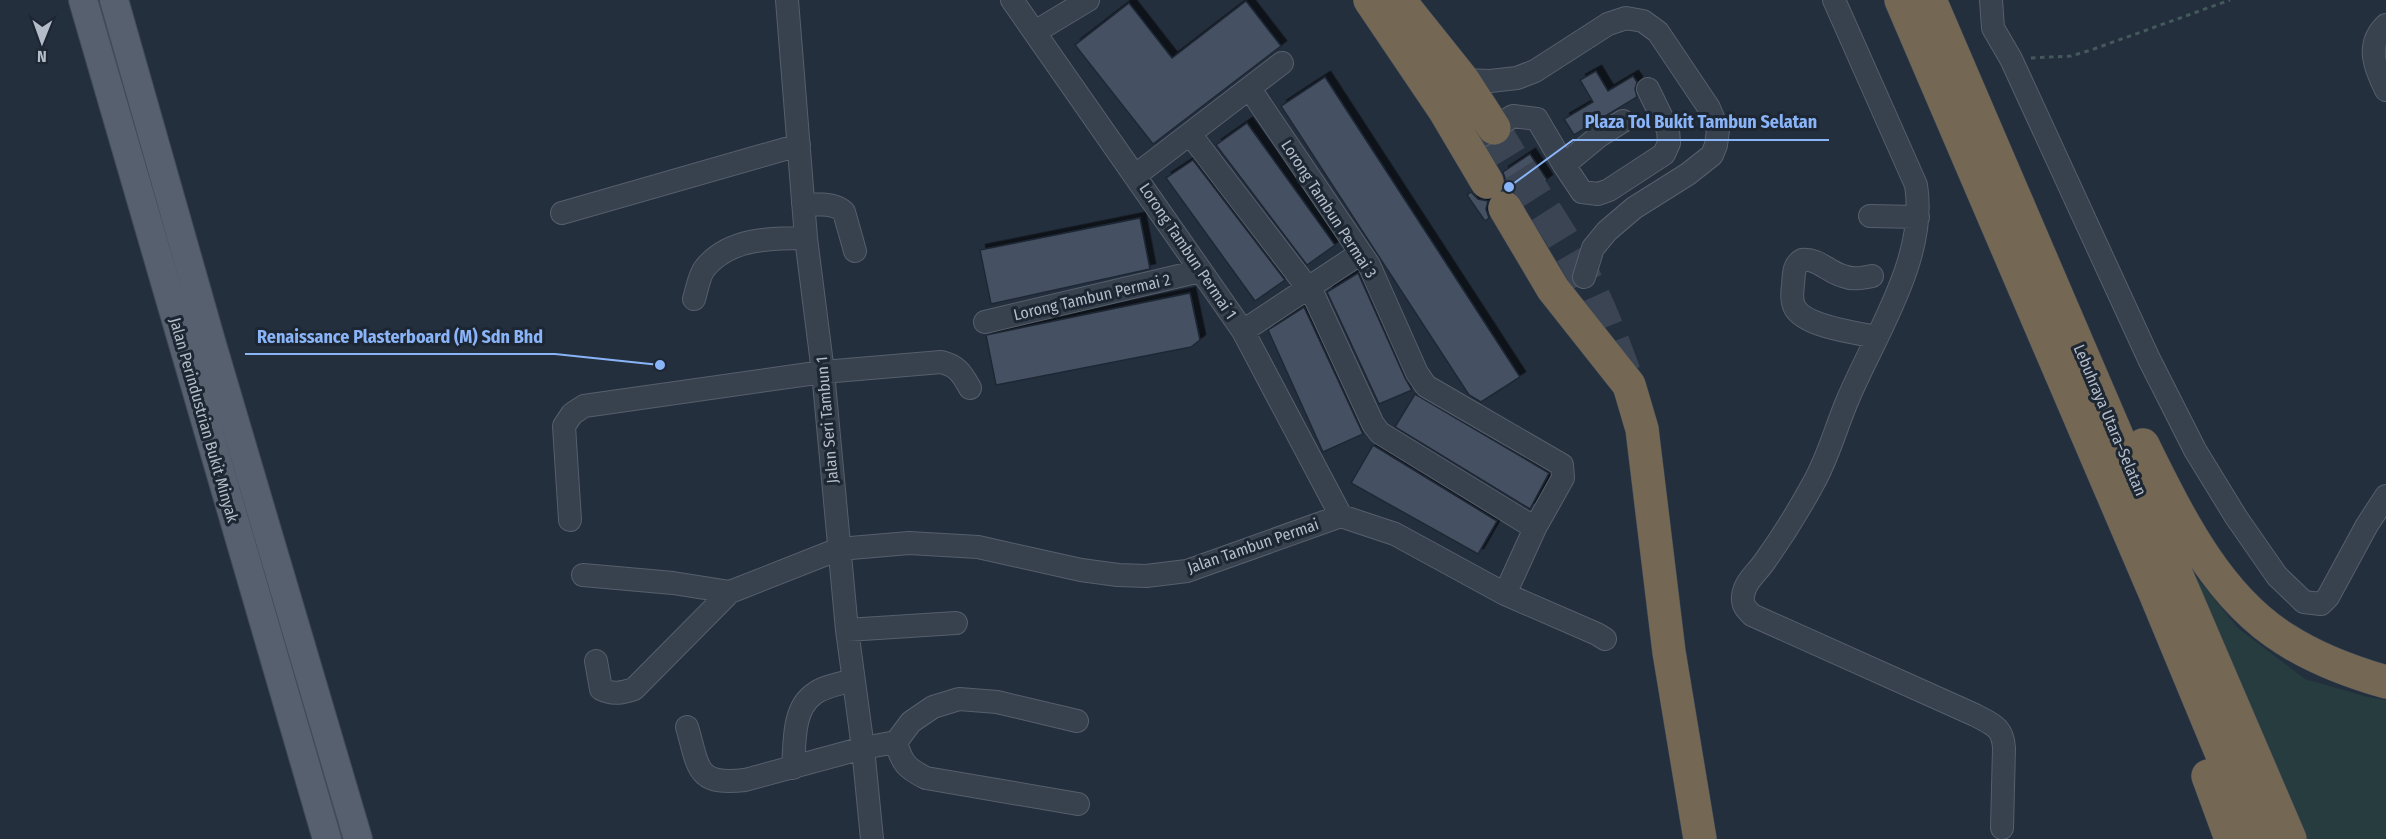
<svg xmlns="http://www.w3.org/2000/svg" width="2386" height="839" font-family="'Fira Sans Condensed',sans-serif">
	<defs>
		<filter id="shadow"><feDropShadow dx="5.5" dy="-5.5" stdDeviation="0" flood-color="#0009"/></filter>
	</defs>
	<rect width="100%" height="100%" fill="#242f3e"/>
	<!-- green -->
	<path fill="#263c3f" d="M2193,573l45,55 67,51 63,18 18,3v139h-80z"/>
	<!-- building -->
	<path fill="#455162" stroke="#1f2835" stroke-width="1.5" filter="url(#shadow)" d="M1246,1l35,45 -128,98 -78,-99 54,-42 43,55z
		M1596,71l12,20 25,-15 4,6 -2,7 2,8 -63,38 -10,-16 29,-17 -13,-22z
		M1325,77l195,300 -39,25 -12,-7 -188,-289z
		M1247,123l88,122 -28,20 -91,-120z
		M1530,154l17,26 -26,18 -7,-7 -10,-2 2,-8 -3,-9z
		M1193,160l92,120 -30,21 -89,-123z
		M1471,192l7,7 10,2 -2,8 3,9 -4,3 -18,-26z
		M1140,218l10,51 -159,35 -11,-54z
		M1358,273l47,105 7,12 -33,14 -52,-112z
		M1190,293l10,47 -9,7 -195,38 -10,-50z
		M1304,307l59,127 -40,18 -55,-122z
		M1415,394l134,79 -19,36 -135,-82z
		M1373,445l124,76 -19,33 -127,-71z"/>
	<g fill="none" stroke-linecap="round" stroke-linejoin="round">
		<!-- highway-tunnel -->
		<path stroke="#3a4453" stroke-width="33" stroke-dasharray="33 16" stroke-linecap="butt" d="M1494,128c23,41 49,78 73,118 25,41 43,87 59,131"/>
		<!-- minor casing -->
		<g stroke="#565f6c" stroke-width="24">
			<path id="minor" d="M787,0l19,238 17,134 24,258 16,118 9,91
				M1012,0l231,331 98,185
				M1834,0l82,185c12,72 -41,150 -68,214 -12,28 -20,59 -35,85 -14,26 -31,53 -48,77 -8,12 -20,20 -22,35 -1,9 3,13 9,19l223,100c17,9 28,12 29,33l-2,80
				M1991,0l2,28 18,31 138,300 46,91 41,67 41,59 27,26 17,2 7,-7 39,-72 19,-29
				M2386,25c-21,20 -11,43 0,65
				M1035,32l53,-32
				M1463,80l27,1 27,-3 18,-7 73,-47 18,-6 17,3 15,11 51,76 9,22 -2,15 -4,10 -24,19 -54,34 -27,23 -14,17 -9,29
				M1250,89l119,176 48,108 9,13 136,79 1,13 -28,50 -30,66
				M1190,134l124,162 59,128 7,9 155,95
				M1483,135l30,-19 24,3 27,46 35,-29 24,-15
				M1564,165l18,27 16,2 11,-4 55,-36 5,-11 -1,-13 -20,-41
				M1136,175l146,-112
				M803,204c14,1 31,-2 41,8l11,39
				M562,213l237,-68
				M1870,216l48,1
				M1872,276c-10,2 -19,4 -29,0 -15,-4 -25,-18 -41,-16 -9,5 -8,15 -9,25 -1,7 -2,16 2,23 11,19 62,25 82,29
				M694,299c3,-9 5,-24 11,-31 24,-30 66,-30 101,-30
				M985,322l215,-51
				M1243,331l118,-78
				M570,520l-6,-94 8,-12 12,-8 239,-34 118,-10c17,4 21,12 29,26
				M583,575l90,8 57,9
				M847,630l109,-7
				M596,661l5,28c12,6 21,4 33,0l96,-97 109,-43 70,-6 69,4 103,23 37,5 28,1 41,-5 154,-55 54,18 110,60 92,40 8,5
				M687,727c12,40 8,59 58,53l118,-32 33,-6
				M896,742c6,21 10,26 30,36l152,26
				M896,742l15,-20 22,-15 26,-8 38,3 80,19
				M793,768c2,-24 -1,-59 21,-74 10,-8 27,-10 39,-14"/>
		</g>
		<!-- major casing -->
		<g stroke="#414a57" stroke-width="30">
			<path id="major" d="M83,0l244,839
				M114,0l97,341 147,498"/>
		</g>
		<!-- highway casing -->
		<g stroke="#434c59" stroke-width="34">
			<path id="highway" d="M1370,0l75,111 42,71
				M1399,0l64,80 31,48
				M1901,0l254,593 102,246
				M1930,0l360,839
				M1505,208l48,81 76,96 13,44 27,223 31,187
				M2143,445c35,70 73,151 142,194 31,20 66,33 101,43
				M2208,776l23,63"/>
		</g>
		<!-- path -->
		<path stroke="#44595c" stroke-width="3" stroke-dasharray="4.5 4.5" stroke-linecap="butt" d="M2031,58l40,-2 20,-6 139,-50"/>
		<!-- minor -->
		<use href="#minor" stroke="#38414e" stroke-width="22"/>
		<!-- major -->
		<use href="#major" stroke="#56606e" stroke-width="28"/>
		<!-- highway -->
		<use href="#highway" stroke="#746855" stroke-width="33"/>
	</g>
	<g text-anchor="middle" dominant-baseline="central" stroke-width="6" stroke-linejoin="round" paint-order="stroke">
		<!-- street labels -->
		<g font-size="16" fill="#b4bcc9" stroke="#1d2633">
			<text transform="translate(1329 209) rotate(57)">Lorong Tambun Permai 3</text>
			<text transform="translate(1188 251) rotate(56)">Lorong Tambun Permai 1</text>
			<text transform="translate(1092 297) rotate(-13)">Lorong Tambun Permai 2</text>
			<text transform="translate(204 420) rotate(74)">Jalan Perindustrian Bukit Minyak</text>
			<text transform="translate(827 420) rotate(-95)">Jalan Seri Tambun 1</text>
			<text transform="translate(2110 420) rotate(67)">Lebuhraya Utara–Selatan</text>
			<text transform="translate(1253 546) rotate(-19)">Jalan Tambun Permai</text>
		</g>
	</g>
	<!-- callouts -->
	<path fill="none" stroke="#8ab4f8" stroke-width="2" d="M1509 187L1573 140H1829M660 365L555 354H245"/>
	<g fill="#8ab4f8" stroke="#1d2633" stroke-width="2">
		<circle cx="1509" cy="187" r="6"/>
		<circle cx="660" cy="365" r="6"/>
	</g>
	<g font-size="18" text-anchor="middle" font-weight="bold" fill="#8ab4f8" stroke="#1d2633" stroke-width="6" stroke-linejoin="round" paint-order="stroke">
		<text x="1701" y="128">Plaza Tol Bukit Tambun Selatan</text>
		<text x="400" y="343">Renaissance Plasterboard (M) Sdn Bhd</text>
	</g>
	<!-- north arrow -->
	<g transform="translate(42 42) rotate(181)" stroke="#1d2633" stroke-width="4.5" paint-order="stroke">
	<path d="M0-4.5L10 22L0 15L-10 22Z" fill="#b4bcc9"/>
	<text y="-9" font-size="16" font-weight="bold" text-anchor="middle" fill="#b4bcc9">N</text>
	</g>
</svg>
